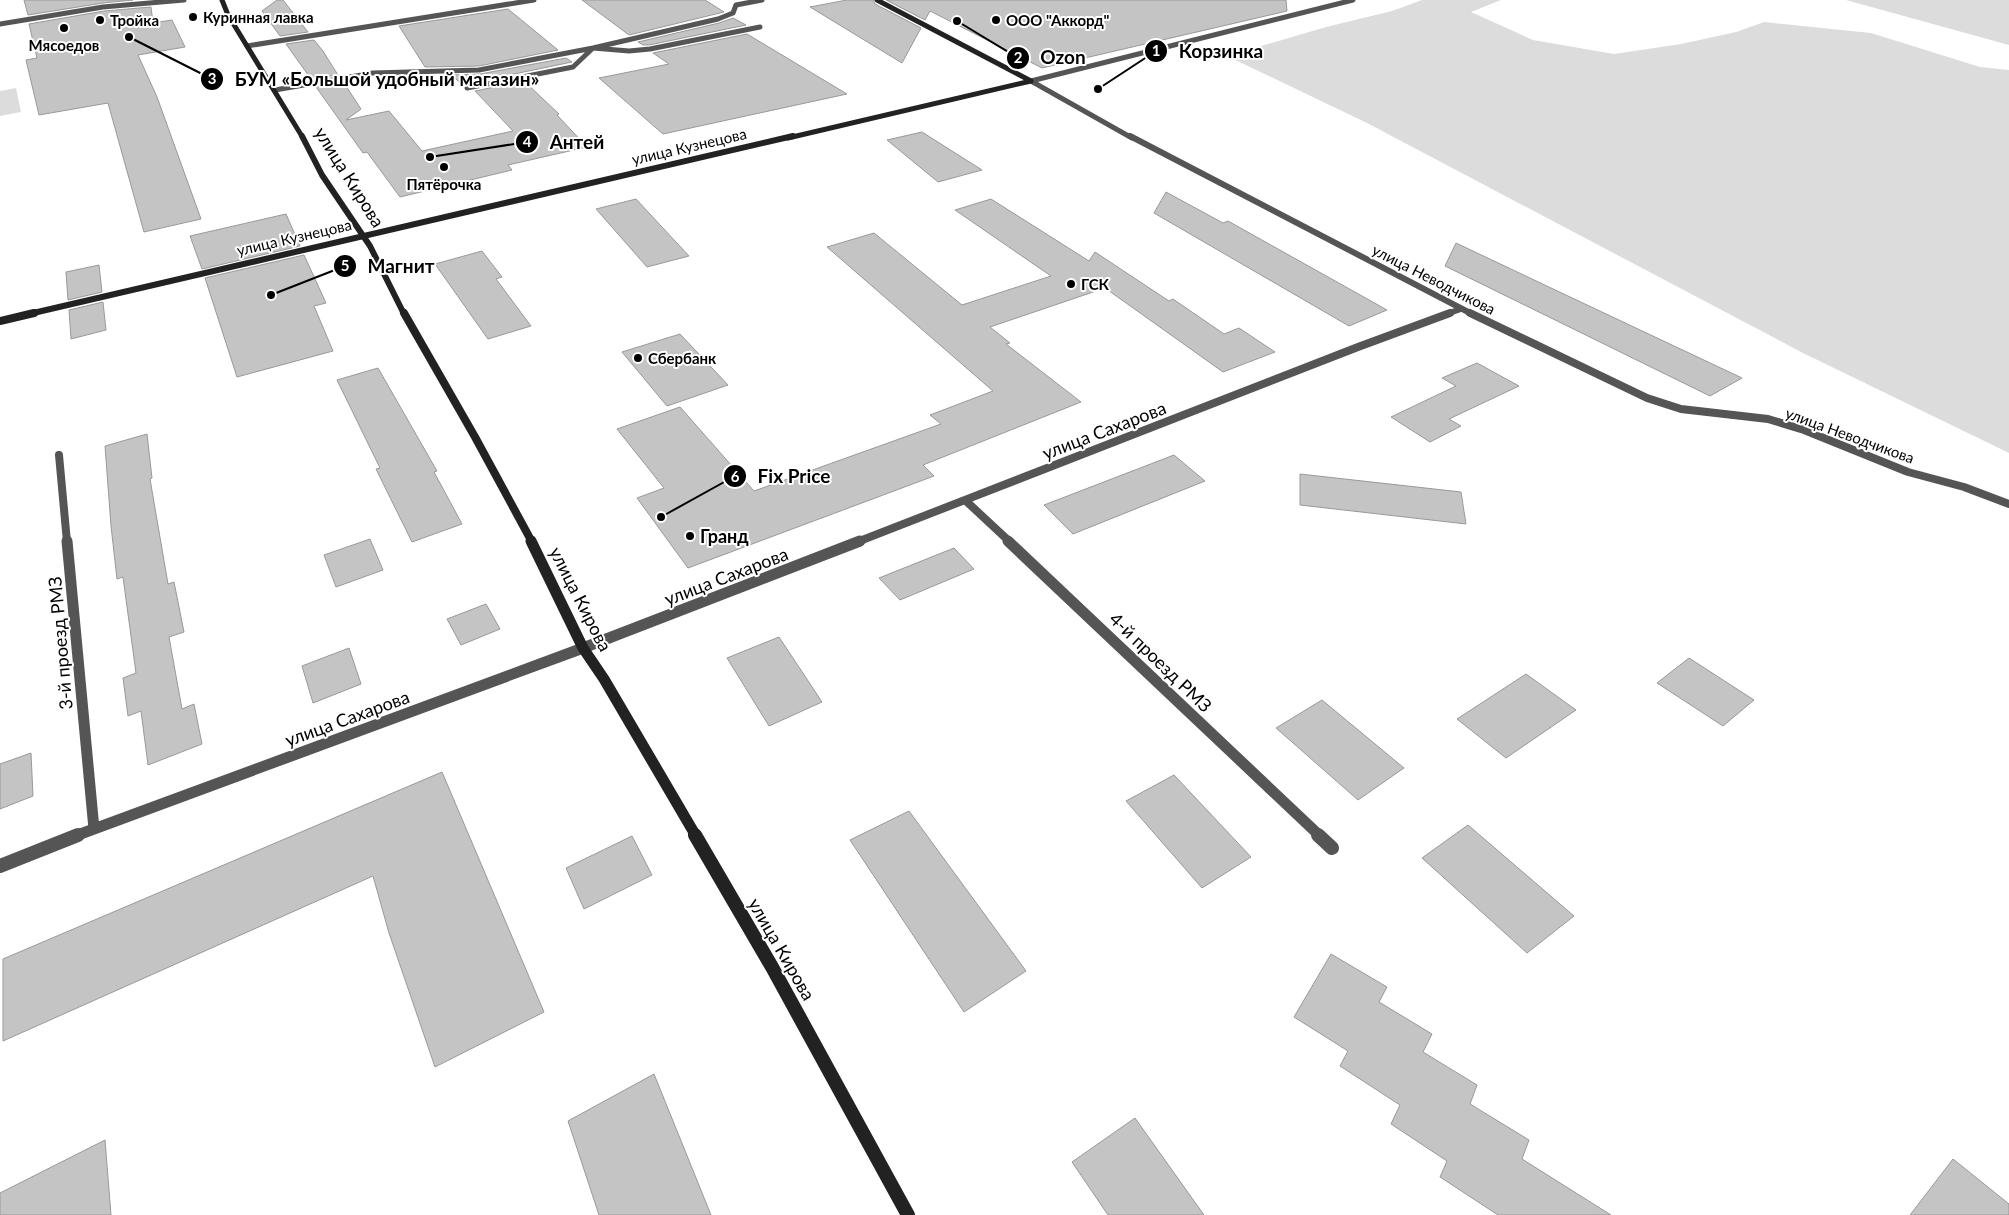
<svg xmlns="http://www.w3.org/2000/svg" width="2009" height="1215" font-family="Lato,sans-serif">
	<rect width="100%" height="100%" fill="#fff"/>
	<!-- green -->
	<path fill="#dcdcdc" d="M1422,0h79l-30,12 62,28 81,14 67,-10 55,-12 28,-10 107,11 109,34 29,3v383l-206,-100 -436,-230 -140,-67 99,-29 66,-16z
		M1846,0h163v45z
		M16,88l5,24 -21,4v-25z"/>
	<!-- building -->
	<path fill="#c4c4c4" stroke="#999" d="M24,0h109l-30,3 -75,12z
		M277,0h6l25,32 -28,4 -18,-25z
		M582,0h123l19,12 -95,23z
		M847,0h26l2,4 46,24 -19,35 -92,-56z
		M886,0h400l1,11 -245,57 -112,-57 -5,9z
		M151,7l2,16 19,-3 13,27 -47,8 19,42 44,122 -57,13 -36,-129 -69,12 -13,-55 11,-2 -8,-34 75,-13z
		M508,9l50,41 -79,16 -54,1 -26,-41z
		M733,18l13,7 -97,20h-6l-5,-3 81,-19z
		M747,34l100,60 -184,40 -64,-56 70,-14 -16,-11z
		M314,40l9,11 15,24 -27,4 -25,-35z
		M566,58l6,4 -106,22 -3,2 -11,-11 28,-1z
		M524,81l35,33 -2,1 30,32 -79,18 4,5 -112,27 -33,-45 -4,1 -47,-66 28,-4 17,26 -15,11 43,-9 33,40 91,-20 -38,-40z
		M922,132l60,38 -44,12 -51,-42z
		M1166,192l57,31 5,-2 159,89 -38,16 -195,-113z
		M636,199l53,57 -42,11 -51,-58z
		M991,199l98,62 6,-9 74,49 4,-2 51,35 15,-6 36,24 -52,20 -118,-84 -115,39 20,16 -4,1 75,58 -158,63 11,11 -246,92 -51,-70 27,-10 -47,-59 63,-22 74,84 187,-67 -11,-9 63,-24 -166,-144 47,-14 88,72 89,-29 -96,-66z
		M286,214l14,32 -98,23 -12,-33z
		M1456,243l112,53 174,82 -32,18 -265,-130z
		M482,251l20,26 -6,2 35,47 -43,13 -53,-75z
		M304,255l22,48 -12,3 19,45 -96,26 -32,-99z
		M99,265l3,27 -34,8 -2,-28z
		M103,302l3,28 -35,9 -2,-29z
		M680,334l48,51 -61,21 -45,-54z
		M1477,363l42,23 -70,33 12,7 -31,16 -39,-25 65,-31 -14,-8z
		M378,368l59,103 -3,1 28,52 -50,18 -36,-73 4,-1 -43,-88z
		M147,434l5,44 -2,1 18,105 6,-2 10,50 -15,5 13,72 12,-5 8,40 -54,21 -7,-54 -13,5 -5,-38 13,-5 -13,-96 -6,2 -6,-53 -6,-80z
		M1174,455l31,26 -132,53 -29,-29z
		M1300,474l161,18 5,32 -166,-19z
		M370,539l13,31 -47,17 -12,-32z
		M954,548l20,21 -74,31 -21,-22z
		M486,604l14,25 -39,16 -14,-26z
		M779,637l43,65 -53,24 -42,-68z
		M349,648l12,36 -48,19 -11,-37z
		M1689,658l65,42 -31,26 -66,-43z
		M1526,674l50,36 -70,48 -49,-39z
		M1322,700l82,68 -46,32 -82,-72z
		M31,753l2,43 -33,13v-45z
		M442,772l102,240 -109,55 -46,-134 -16,-57 -370,165v-82z
		M1174,775l77,82 -49,31 -76,-87z
		M909,811l117,160 -62,41 -114,-172z
		M1468,825l106,91 -47,37 -105,-95z
		M632,836l20,39 -68,34 -18,-41z
		M1331,954l56,33 -8,15 53,32 -9,18 54,33 -7,19 59,36 -7,19 89,56h-113l-58,-38 7,-16 -56,-37 9,-19 -60,-39 8,-15 -54,-34z
		M654,1074l57,141h-112l-31,-94z
		M1135,1118l69,97h-96l-36,-53z
		M105,1140l6,75h-111v-22z
		M1953,1159l56,45v11h-99z"/>
	<g fill="none" stroke-linecap="round" stroke-linejoin="round">
		<!-- minor-far4 -->
		<path stroke="#555" stroke-width="5" d="M0,24l103,-17 81,-7
			M247,46l287,-46
			M1031,81l101,57
			M1031,81l322,-81
			M467,88l106,-21 20,-19 36,3 21,-2 110,-22
			M275,90l98,-17 106,-3 114,-22 125,-29 15,-6 3,-8 26,-5"/>
		<!-- minor-far3 -->
		<path stroke="#555" stroke-width="6" d="M1130,136l342,178
			M1446,314l15,-5"/>
		<!-- minor-far2 -->
		<path stroke="#555" stroke-width="8" d="M1470,313l177,85 34,11 87,10 36,11 104,42 56,15 45,17
			M59,455l8,87
			M966,501l44,41
			M857,542l501,-195 92,-34"/>
		<!-- minor-far1 -->
		<path stroke="#555" stroke-width="11" d="M67,541l27,288
			M1008,541l312,295
			M75,836l508,-188 277,-107"/>
		<!-- minor -->
		<path stroke="#555" stroke-width="14" d="M1318,835l14,13
			M0,866l78,-31"/>
		<!-- secondary-far4 -->
		<path stroke="#222" stroke-width="5" d="M222,0l6,15 75,123
			M877,0l154,81
			M788,138l243,-57"/>
		<!-- secondary-far3 -->
		<path stroke="#222" stroke-width="6" d="M302,136l20,39 48,71 34,68
			M29,314l764,-178"/>
		<!-- secondary-far2 -->
		<path stroke="#222" stroke-width="8" d="M404,313l71,124 57,105
			M0,321l34,-8"/>
		<!-- secondary-far1 -->
		<path stroke="#222" stroke-width="11" d="M531,541l52,107 21,31 92,157"/>
		<!-- secondary -->
		<path stroke="#222" stroke-width="14" d="M695,835l77,132 136,248"/>
	</g>
	<!-- markers -->
	<g fill="#000" stroke="#fff" stroke-width="2">
		<circle cx="193" cy="17" r="5"/>
		<circle cx="100" cy="20" r="5"/>
		<circle cx="996" cy="20" r="5"/>
		<circle cx="64" cy="28" r="5"/>
		<circle cx="444" cy="167" r="5"/>
		<circle cx="1071" cy="284" r="5"/>
		<circle cx="638" cy="358" r="5"/>
		<circle cx="690" cy="536" r="5"/>
	</g>
	<g text-anchor="middle" dominant-baseline="central" stroke-width="4" stroke-linejoin="round" paint-order="stroke">
		<!-- far-poi labels -->
		<g font-size="15" font-weight="bold" fill="#000" stroke="#fff" text-anchor="start">
			<text x="203" y="17">Куринная лавка</text>
			<text x="110" y="20">Тройка</text>
			<text x="1006" y="20">ООО "Аккорд"</text>
			<text x="64" y="45" text-anchor="middle">Мясоедов</text>
			<text x="444" y="184" text-anchor="middle">Пятёрочка</text>
			<text x="1081" y="284">ГСК</text>
			<text x="648" y="358">Сбербанк</text>
		</g>
		<!-- far-street labels -->
		<g font-size="15" fill="#000" stroke="#fff">
			<text transform="translate(689 146) rotate(-13)">улица Кузнецова</text>
			<text transform="translate(294 237) rotate(-13)">улица Кузнецова</text>
			<text transform="translate(1434 279) rotate(27)">улица Неводчикова</text>
			<text transform="translate(1850 435) rotate(20)">улица Неводчикова</text>
		</g>
		<!-- street labels -->
		<g font-size="18" fill="#000" stroke="#fff">
			<text transform="translate(350 177) rotate(58)">улица Кирова</text>
			<text transform="translate(1104 430) rotate(-21)">улица Сахарова</text>
			<text transform="translate(726 576) rotate(-21)">улица Сахарова</text>
			<text transform="translate(581 599) rotate(63)">улица Кирова</text>
			<text transform="translate(60 643) rotate(-95)">3-й проезд РМЗ</text>
			<text transform="translate(1161 662) rotate(44)">4-й проезд РМЗ</text>
			<text transform="translate(347 718) rotate(-20)">улица Сахарова</text>
			<text transform="translate(782 949) rotate(60)">улица Кирова</text>
		</g>
		<!-- poi labels -->
		<g font-size="18" font-weight="bold" fill="#000" stroke="#fff" text-anchor="start">
			<text x="700" y="536">Гранд</text>
		</g>
	</g>
	<!-- callouts -->
	<path fill="none" stroke="#000" stroke-width="2" d="M1098 89L1156 51M957 21L1018 58M129 37L212 79M430 157L527 142M271 295L345 266M661 517L735 476"/>
	<g fill="#000" stroke="#fff" stroke-width="2">
		<circle cx="1098" cy="89" r="5"/>
		<circle cx="957" cy="21" r="5"/>
		<circle cx="129" cy="37" r="5"/>
		<circle cx="430" cy="157" r="5"/>
		<circle cx="271" cy="295" r="5"/>
		<circle cx="661" cy="517" r="5"/>
		<circle cx="1156" cy="51" r="12"/>
		<circle cx="1018" cy="58" r="12"/>
		<circle cx="212" cy="79" r="12"/>
		<circle cx="527" cy="142" r="12"/>
		<circle cx="345" cy="266" r="12"/>
		<circle cx="735" cy="476" r="12"/>
	</g>
	<g font-size="15" text-anchor="middle" font-weight="bold" fill="#fff">
		<text x="1156" y="56">1</text>
		<text x="1018" y="63">2</text>
		<text x="212" y="84">3</text>
		<text x="527" y="147">4</text>
		<text x="345" y="271">5</text>
		<text x="735" y="482">6</text>
	</g>
	<g font-size="19" text-anchor="middle" font-weight="bold" fill="#000" stroke="#fff" stroke-width="4" stroke-linejoin="round" paint-order="stroke">
		<text x="1221" y="58">Корзинка</text>
		<text x="1063" y="64">Ozon</text>
		<text x="387" y="86">БУМ «Большой удобный магазин»</text>
		<text x="577" y="149">Антей</text>
		<text x="401" y="273">Магнит</text>
		<text x="794" y="483">Fix Price</text>
	</g>
</svg>
